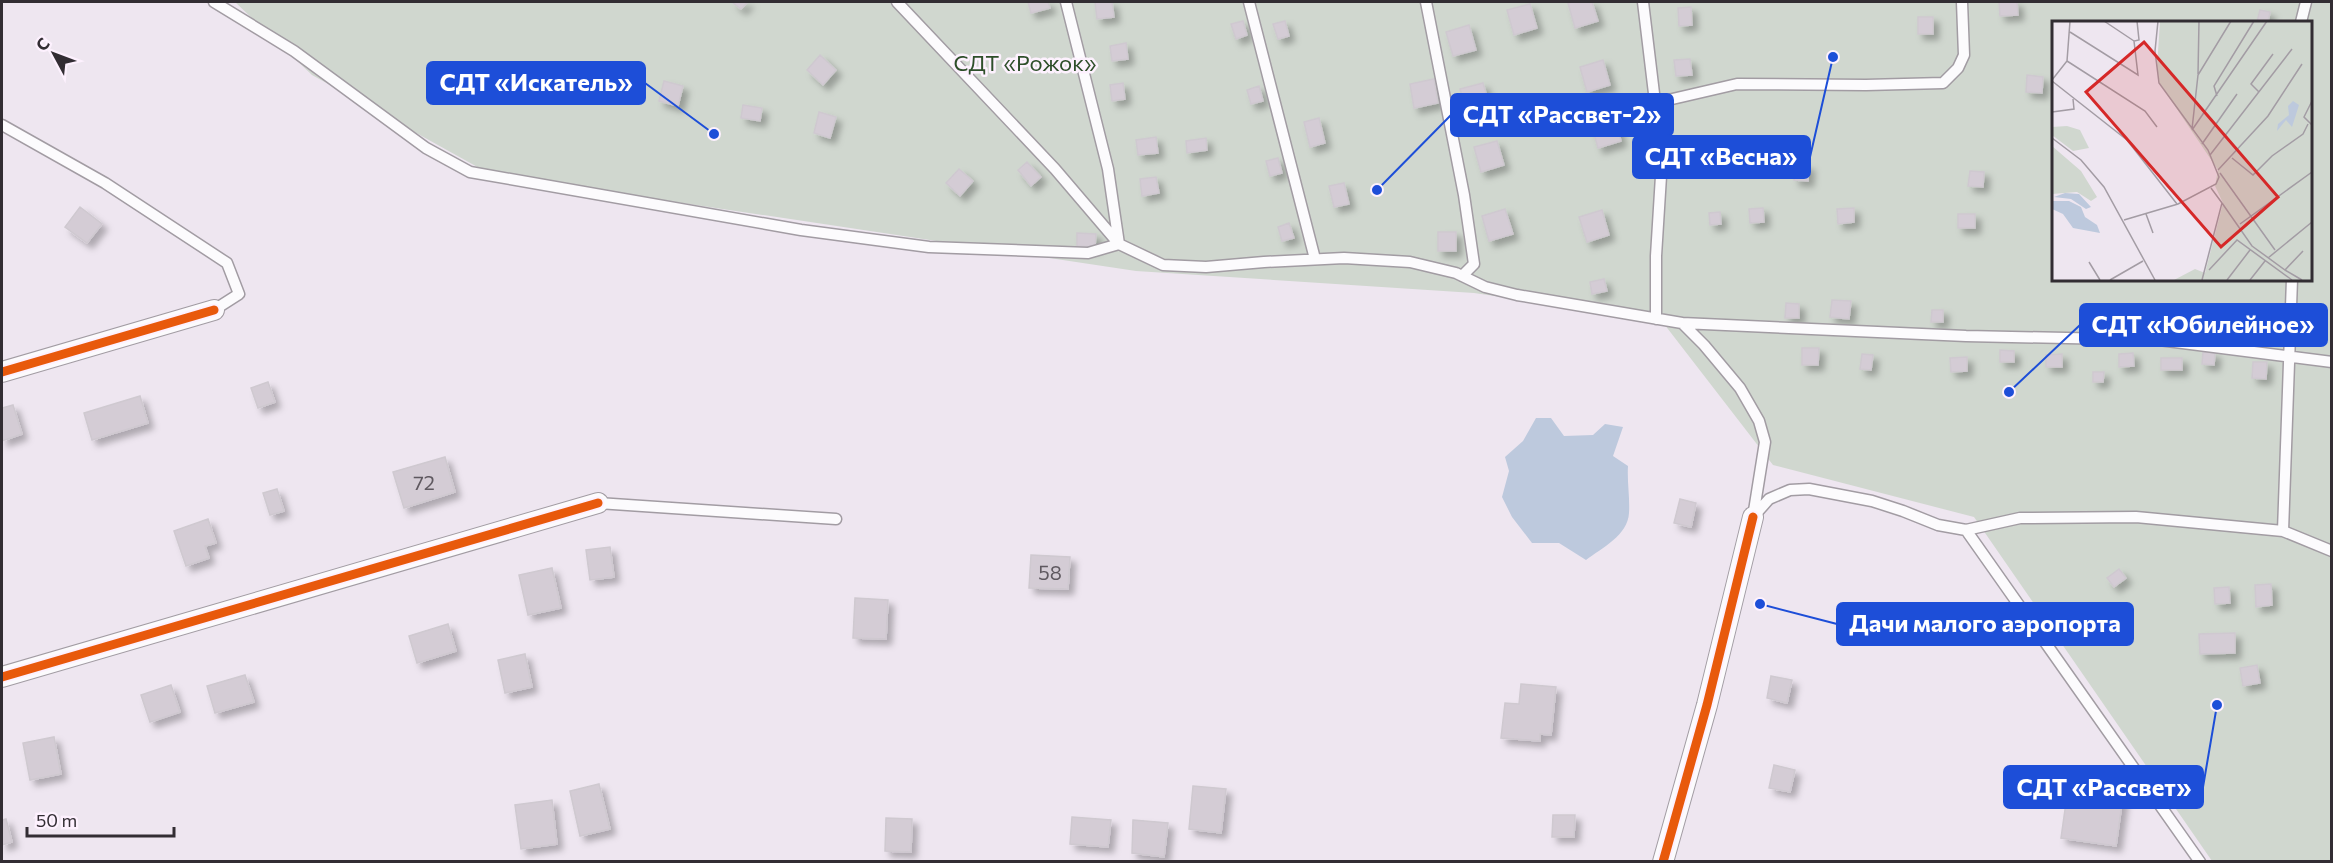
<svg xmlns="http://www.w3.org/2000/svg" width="2333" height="863" font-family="Commissioner,sans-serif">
	<defs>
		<filter id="shadow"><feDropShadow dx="5.5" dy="5.5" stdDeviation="3" flood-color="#0004"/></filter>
	</defs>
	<rect width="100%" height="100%" fill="#eee6f0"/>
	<!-- green -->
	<path fill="#d0d7cf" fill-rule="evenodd" d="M235,2h2096v859h-119l-238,-344 -201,-52 -112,-145 -187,-27 -338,-22 -646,-97 -178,-99zM2054,22h256v257h-256z"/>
	<!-- water -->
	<path fill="#bdc9dd" d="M1536,418h15l13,18 29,-1 12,-11 18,3 -10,29 15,10c-1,16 2,32 1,47 -1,22 -27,35 -43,47l-27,-17h-27l-20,-26 -10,-20 7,-26 -4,-14 18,-16z"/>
	<!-- building -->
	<path fill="#d4ccd5" stroke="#cfc9d0" stroke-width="1.5" filter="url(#shadow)" d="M732,2h16l-7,7z
		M1028,2h20l2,6 -19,5z
		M1095,2h17l2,15 -17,2z
		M1573,2h19l6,19 -23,7 -7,-25z
		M1999,2h18l1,13 -18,1z
		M1530,4l7,24 -23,7 -7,-25z
		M1691,7l1,18 -13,1 -1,-18z
		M2260,10l10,2 -2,10h-11z
		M1918,17h15v17h-15z
		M1243,21l4,14 -11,4 -5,-15z
		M1285,21l4,15 -11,3 -5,-15z
		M1469,25l7,25 -23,6 -7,-24z
		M1126,43l2,16 -16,2 -2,-15z
		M820,55l16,15 -13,15 -16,-15z
		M1690,59l2,16 -16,1 -2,-16z
		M1603,60l7,25 -23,7 -7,-25z
		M2027,75l16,2 -1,16 -16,-1z
		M1434,79l4,24 -24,5 -4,-24z
		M664,81l19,5 -5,20 -19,-5z
		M1123,83l2,16 -13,2 -2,-16z
		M1483,83l7,24 -23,7 -7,-25z
		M1259,86l4,15 -12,3 -4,-14z
		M743,105l19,3 -2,13 -19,-3z
		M819,112l17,5 -6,21 -16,-5z
		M1614,116l7,25 -23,7 -7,-25z
		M1319,118l6,25 -15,4 -6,-25z
		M1156,137l2,16 -20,2 -2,-15z
		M1206,138l1,12 -20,3 -1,-12z
		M1497,141l7,24 -23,7 -7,-25z
		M1278,158l4,15 -12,3 -4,-15z
		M1027,162l14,15 -10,9 -13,-16z
		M1795,164l14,1 -1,16 -14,-1z
		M959,169l14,12 -13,15 -14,-13z
		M1970,171l14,1 -1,15 -15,-1z
		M1156,177l3,16 -17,3 -2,-17z
		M1344,183l5,21 -15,3 -5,-21z
		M80,207l22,17 -15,19 -22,-16z
		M1763,208l1,14 -14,1 -1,-14z
		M1854,208v14l-16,2 -1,-15z
		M1505,209l8,25 -24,7 -7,-25z
		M1602,210l7,25 -22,7 -8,-25z
		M1720,212l1,12 -11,1 -1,-12z
		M1958,214h17v14h-17z
		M1289,223l5,15 -12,3 -4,-14z
		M1438,232h18v19h-18z
		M1077,233l19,1 -1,13 -18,-1z
		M1604,279l3,12 -15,3 -2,-12z
		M1832,300l19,1 -2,18 -19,-2z
		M1786,303l13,1v14h-14z
		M1932,310h11v12h-12z
		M1802,348h17l-1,17h-16z
		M2000,350l14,1v11h-14z
		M2203,352l12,1 -1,12 -12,-1z
		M2133,353l1,13 -15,1v-13z
		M1862,354l11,1 -2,15 -11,-1z
		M2062,354v13h-16v-12z
		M1967,357v14l-16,1 -1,-14z
		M2161,358h21v12h-21z
		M2253,362h14l-1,17 -14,-1z
		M2093,372h11l-1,10h-10z
		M268,382l7,20 -17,6 -7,-20z
		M140,396l8,27 -56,17 -8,-27z
		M13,405l9,29 -20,7v-33z
		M445,457l10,35 -51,16 -11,-36z
		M277,489l7,22 -14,4 -7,-22z
		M1680,499l16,4 -5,24 -17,-4z
		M208,519l8,24 -11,3 4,12 -23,8 -12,-35z
		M610,547l4,30 -24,3 -4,-30z
		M1031,555l39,2 -2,32 -39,-1z
		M552,568l9,40 -33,7 -9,-40z
		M2119,569l7,9 -12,9 -7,-9z
		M2271,584l1,21 -16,2 -1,-22z
		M2229,587l1,16 -15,1 -1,-16z
		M855,598l33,2 -2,39 -33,-1z
		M448,624l8,27 -39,12 -8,-27z
		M2235,633v20l-35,1 -1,-20z
		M525,654l7,33 -27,6 -7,-33z
		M2257,665l3,18 -17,3 -3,-18z
		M245,675l9,27 -39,11 -8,-27z
		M1771,676l21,4 -5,23 -20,-5z
		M1521,684l35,3 -5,48 -11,-1v7l-39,-3 4,-35 14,1z
		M171,685l9,27 -30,10 -9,-27z
		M54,737l7,37 -31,6 -7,-37z
		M1774,765l21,5 -5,22 -21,-4z
		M599,784l11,45 -30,7 -10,-45z
		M1193,786l33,3 -5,44 -32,-4z
		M2068,788l55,8 -7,50 -55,-8z
		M552,800l5,44 -36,5 -6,-44z
		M1553,815h22l-1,22h-22z
		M1072,817l39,3 -3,27 -38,-3z
		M886,818l26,1 -1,33 -26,-1z
		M6,819l6,23 -10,3v-25z
		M1133,820l35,3 -4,34 -32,-4z"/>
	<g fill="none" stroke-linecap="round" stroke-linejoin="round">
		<!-- service casing -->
		<g stroke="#a29ca3" stroke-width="13">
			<path id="service" d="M214,2l80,49 132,97 44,24 331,58 128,17 159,6 31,-9
				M897,2l158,167 64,75 44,21 43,2 58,-5 80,-4 66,4 46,11 29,14 32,8 165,28 22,22 36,43 19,33 6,21 -12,75
				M1066,2l42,167 11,75
				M1249,2l66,257
				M1426,2l38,193 10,69 -12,12
				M1643,2l19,158 -6,96v63
				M2301,22l5,-20
				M1655,103l82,-19 129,1 77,-2 15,-15 6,-13 -2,-53
				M2,125l103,58 122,80 12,31 -25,16
				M1682,323l284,13 193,4 173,22
				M598,503l238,16
				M1753,517l16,-18 21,-9 19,-1 63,12 31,10 35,14 28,5 234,332
				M1966,530l54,-12 116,-1 147,14 49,20
				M2283,531l9,-252"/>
		</g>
		<!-- minor casing -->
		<g stroke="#a29ca3" stroke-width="22">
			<path id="minor" d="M2,372l212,-62
				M2,677l596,-174
				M1663,862l44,-157 46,-188"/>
		</g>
		<!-- service -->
		<use href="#service" stroke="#fcfbfd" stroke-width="10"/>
		<!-- minor -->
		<use href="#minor" stroke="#fcfbfd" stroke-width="20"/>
		<!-- cycleway casing -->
		<g stroke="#fdf1fe" stroke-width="13">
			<path id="cycleway" d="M2,372l212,-62
				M2,677l596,-174
				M1663,862l44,-157 46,-188"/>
		</g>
		<!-- cycleway -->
		<use href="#cycleway" stroke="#e8590c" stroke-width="9"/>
	</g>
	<g text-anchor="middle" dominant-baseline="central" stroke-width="5" stroke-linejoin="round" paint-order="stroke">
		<!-- number labels -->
		<g font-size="20" fill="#5e585f">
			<text x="424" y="482">72</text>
			<text x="1050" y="572">58</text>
		</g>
		<!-- park labels -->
		<g font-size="22" fill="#2e4f2a" stroke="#fdf1fe">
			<text x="1025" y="62">СДТ «Рожок»</text>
		</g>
	</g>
	<!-- overview -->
	<g transform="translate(2052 21)">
		<rect width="260" height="260" fill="#eee6f0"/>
		<path d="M108,0h151v259h-137l21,-11 10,4 18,-70 -8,-17 3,-16 -58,-86 -3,-17zM15,105l13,4 9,18 -16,3 -21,-16v-8zM0,125l29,25 16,26 -6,4 -14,-9 -25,2z" fill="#d0d7cf"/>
		<path d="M241,80l6,4 -7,22 -6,-7 -9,11 1,-7 11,-9 -1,-9zM13,172l14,1 12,13 -5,2 -15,-10 -17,-2zM0,180h17l12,6 4,10 12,8 3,8 -27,-5 -10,-14 -11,-5z" fill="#bdc9dd"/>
		<path fill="none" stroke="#a39ca4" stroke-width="1.5" d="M52,0l30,20M18,11l68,43 -4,-34 5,-1 -2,-19M15,40l78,50 12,16M146,53l1,-53M0,59l15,-19 3,-40M0,60l75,59 50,64M207,71l-8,-8 22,-30M165,75l-3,-10 40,-65M260,80l-8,16 8,8M0,91l22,-3 -1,-10M140,108l6,-54 33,-54M140,109l75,-109M0,117l29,22 23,27 51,93M150,123l35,-50M158,134l82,-106M180,137l21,17 19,-19 31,-22 5,-10M166,149l50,-54 34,-52M168,152l55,77M170,182l30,43 33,24 18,-19M94,193l7,19M72,199l54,-16 38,-20 3,-7 -11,-27 -49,-67 -4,-32 3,-30M188,203l72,-52M216,237l44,-36M37,241l11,18M157,249l28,-30 55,40M233,249l17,10M58,259l33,-19M150,259l20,-77 -11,-15M175,259l23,-30M198,259l15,-19"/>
		<path fill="#d62828" fill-opacity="0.15" stroke="#d62828" stroke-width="3" d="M92,21l134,155 -57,50 -135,-155z"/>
		<rect width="260" height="260" fill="none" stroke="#322d33" stroke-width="3"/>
	</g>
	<!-- callouts -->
	<path fill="none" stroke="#1d4ed8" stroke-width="2" d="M714 134L645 83M1377 190L1451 115M1833 57L1810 157M2009 392L2080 325M1760 604L1837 624M2217 705L2203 787"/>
	<g fill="#1d4ed8" stroke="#fdf1fe" stroke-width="2">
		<circle cx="714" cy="134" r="6"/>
		<circle cx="1377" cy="190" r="6"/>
		<circle cx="1833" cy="57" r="6"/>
		<circle cx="2009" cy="392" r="6"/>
		<circle cx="1760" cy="604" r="6"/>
		<circle cx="2217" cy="705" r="6"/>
	</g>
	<g fill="#1d4ed8" stroke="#1d4ed8" stroke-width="2">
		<rect x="427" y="62" width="218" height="42" rx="6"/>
		<rect x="1451" y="94" width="222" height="42" rx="6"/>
		<rect x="1633" y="136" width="177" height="42" rx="6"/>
		<rect x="2080" y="304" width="247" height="42" rx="6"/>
		<rect x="1837" y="603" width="296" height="42" rx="6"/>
		<rect x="2004" y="766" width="199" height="42" rx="6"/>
	</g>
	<g font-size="24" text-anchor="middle" font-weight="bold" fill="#fff">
		<text x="536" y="91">СДТ «Искатель»</text>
		<text x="1562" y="123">СДТ «Рассвет-2»</text>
		<text x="1721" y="165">СДТ «Весна»</text>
		<text x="2203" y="333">СДТ «Юбилейное»</text>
		<text x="1985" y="632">Дачи малого аэропорта</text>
		<text x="2104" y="796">СДТ «Рассвет»</text>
	</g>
	<!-- border -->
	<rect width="2333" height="863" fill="none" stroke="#322d33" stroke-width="6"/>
	<!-- north arrow -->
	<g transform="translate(54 54) rotate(311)" stroke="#fdf1fe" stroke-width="4.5" paint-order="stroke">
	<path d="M0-4.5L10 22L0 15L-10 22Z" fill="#322d33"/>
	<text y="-9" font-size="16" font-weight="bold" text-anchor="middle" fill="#322d33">С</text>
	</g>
	<!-- scale -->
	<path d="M27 827v9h147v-9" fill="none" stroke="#322d33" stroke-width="3"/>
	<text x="36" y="827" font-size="18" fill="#322d33" stroke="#fdf1fe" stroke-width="4.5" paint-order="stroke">50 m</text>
</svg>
